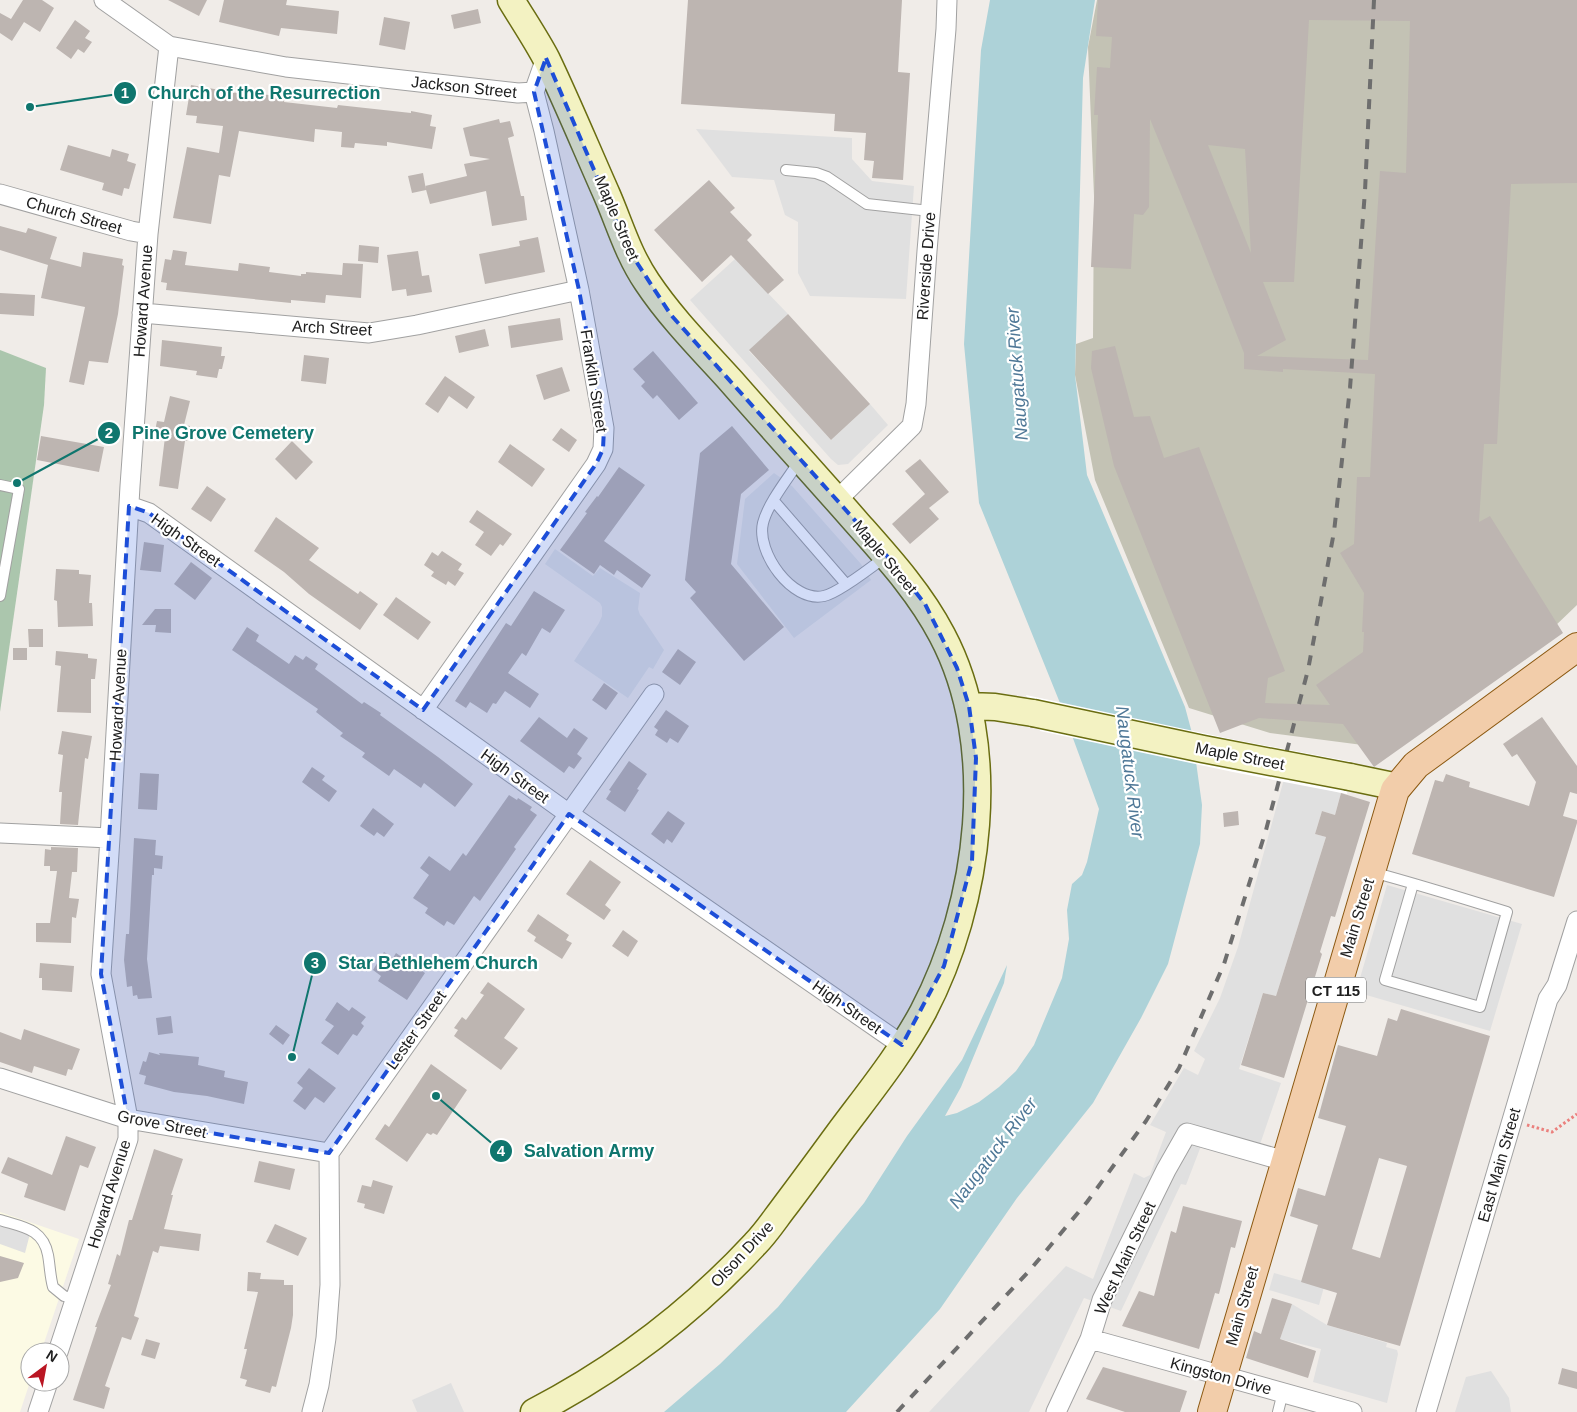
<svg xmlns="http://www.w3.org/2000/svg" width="1577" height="1412" font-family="Helvetica,sans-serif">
	<rect width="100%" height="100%" fill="#f0ece8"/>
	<!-- education -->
	<path fill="#fcfae4" d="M0,1212l79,27 -38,113h-11v30l-10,30h-20z"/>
	<!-- construction -->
	<path fill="#c3c2b4" d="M1097,0h480v605l-71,68 -128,74 -108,-14 -81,-25 -94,-228 -20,-105 1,-31 17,-6 1,-142 -6,-149z"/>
	<!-- cemetery -->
	<path fill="#abc6ad" d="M0,350l46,18 -2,37 -44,307z"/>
	<!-- parking -->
	<path fill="#e0e0e0" d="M696,129l156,9v21l20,22 42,5 -8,113 -96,-3 -12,-23v-51l-13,-7 -11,-35 -42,-3z
		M735,259l53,55 -39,37 82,89 39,-36 18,21 -40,39 -10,1 -7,-6 -141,-159z
		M774,473l18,13 69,78 10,16 -77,58 -57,-74 8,-65z
		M555,549l38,27 7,-8 40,25 -2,16 2,6 2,2 22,33 -11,19 -4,-2 -21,31 -54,-37 25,-38 3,-7v-9l-2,-4 -55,-39z
		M1284,779l57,14 -6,22 -13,-4 -7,23 11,3 -50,159 -13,-3 -24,76 42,14 -27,79 -53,-16 -15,39 -5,-1 -60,127 -37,-13 -55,114h-100l137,-146 27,13 41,-106 10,5 6,-3 16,-43 -16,-7 34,-57 14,7 7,-16 -11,-8 26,-53 18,-51z
		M1387,885l135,39 -32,107 -134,-39z
		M0,1217l32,9 -7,27 -25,-9z
		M1274,1273l50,14 -5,18 -50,-15z
		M1292,1304l35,21 60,18 -1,4 11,3 1,4 -11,49 -74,-21 8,-33 -41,-10z
		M1491,1371l18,27 2,14h-56l11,-35z
		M451,1383l13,29h-47l-5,-12z"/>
	<!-- water -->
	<path fill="#add2d8" d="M990,0h105l-12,78 -8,297 12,100 98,232 7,26 10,72 -2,39 -32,120 -27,54 -48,85 -76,95 -77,111 -94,103h-182l56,-48 58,-57 86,-104 43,-67 55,-76 45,-95 -3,18 -43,104 -16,29 12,-3 22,-11 20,-15 17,-16 18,-26 28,-67 7,-39 -2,-29 5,-26 10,-9 5,-13 12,-53 -39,-106 -81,-200 -15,-159 17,-294z"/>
	<!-- pier -->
	<path fill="#fff" d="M1026,695l205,44 122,23 -6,32 -114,-22 -193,-41z"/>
	<!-- building -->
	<path fill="#bdb5b1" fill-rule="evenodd" d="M23,0h19l12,8 -14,24 -16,-10 -12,19 -12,-8v-20l11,6z
		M168,0h39l-8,16z
		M224,0h63l-1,5 53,6 -2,23 -56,-6 -2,8 -60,-14z
		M688,0h214l-4,72 12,1 -7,107 -31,-2 2,-17 -10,-1 2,-27 -32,-2 1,-17 -154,-10z
		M1098,0h479v183l-66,1 -14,260h-13l-5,78 11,-6 73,117 -189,134 -31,-43 -84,-6 -39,15 -106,-267 -23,-98 1,-17 23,-5 19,71 16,-1 14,42 35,-11 86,224 -17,7 -3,25 65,2 -14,-20 47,-33 1,-20h-2l2,-39 -24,-40 14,-9 3,-67h13l5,-103 -92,-5v3l-39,-3v-16l-48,-122 -46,-112 -1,88 -6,8 -9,-1 -3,55 -40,-2 7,-152h-4l3,-48 13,1 2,-31 -16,-1zM1309,20l101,1 -4,152 -26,-2 -12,189 -111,-4 29,-16 -23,-58h31zM1208,145l37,4 6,104z
		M478,9l3,14 -27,6 -3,-14z
		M384,17l26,5 -5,28 -26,-5z
		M75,20l15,11 -5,7 7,4 -8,11 -6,-4 -7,10 -15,-11z
		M191,85l70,12v-3l24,3 -1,5 53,6 1,-3 73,8v-2l21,4 -2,11 6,1 -4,22 -45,-7v4l-32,-3 -1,5 -13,-1 1,-15 -27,-3 -1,13 -75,-11 -9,46 -11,-2 -8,49 -38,-6 14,-71 32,6 4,-27 -27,-3 1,-7 -11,-1z
		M499,119l1,4 10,-2 4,15 -6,2 13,58h3l3,24 -35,6 -6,-35 -56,13 -5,-18 42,-10 -3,-12 26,-5 -20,-3 -7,-28z
		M68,145l42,12 2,-8 17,5 -2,7 9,3 -7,25 -5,-1 -2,8 -20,-6 2,-7 -44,-13z
		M423,173l3,17 -14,3 -4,-17z
		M709,180l26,28 -5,4 22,23 -5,5 37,40 -16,14 -37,-39 -29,27 -48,-52z
		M0,226l26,7 2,-5 29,9 -7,22 31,8 2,-15 40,7 -1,6 2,1 -6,48 -10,49 -19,-2 -5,24 -15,-3 16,-75 -44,-9 7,-33 -48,-15z
		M538,237l7,35 -60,12 -6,-30 41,-8 -1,-5z
		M359,245l20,2 -1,16 -20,-2z
		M173,250l14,2 -2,13 53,6 1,-8 31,4 -1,5 32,4v-2h5v-2l36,3 1,-12 20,1 -2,34 -35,-3 -1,8 -34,-3v3l-125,-13 1,-7 -6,-1 4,-23 6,1z
		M418,251l4,25 7,-1 3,17 -25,4 -1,-7 -14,2 -5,-36z
		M0,293l35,2 -1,21 -34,-2z
		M788,314l82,90 -39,36 -82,-90z
		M560,318l3,22 -52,8 -3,-22z
		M485,329l4,17 -30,7 -4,-17z
		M162,340l60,7 -1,9h4l-3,13h-3l-2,9 -21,-3 1,-4 -37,-5z
		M653,351l45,52 -19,17 -22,-25 -4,4 -12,-13 4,-4 -12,-13z
		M304,355l25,3 -3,26 -25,-3z
		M562,367l8,24 -26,9 -8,-25z
		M445,376l30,21 -8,12 -18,-13 -11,17 -13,-9z
		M170,396l20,5 -6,24 6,1 -3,15h-2l-7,48 -19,-3 6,-49 -11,-1 3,-15 7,1z
		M732,426l37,44 -28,24 -10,70 53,63 -40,34 -54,-63 6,-6 -11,-12 15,-127z
		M561,428l16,12 -8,12 -17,-12z
		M41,436l63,11 -5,25 -62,-12z
		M292,441l21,21 -17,18 -21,-21z
		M510,444l35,25 -13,18 -34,-25z
		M920,459l29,33 -20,16 10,11 -29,25 -18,-20 33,-30 -20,-23z
		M619,467l26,18 -41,56 47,34 -9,13 -25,-18 -3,5 -14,-10 -6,9 -34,-24 27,-37 -2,-1 12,-16 1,1z
		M207,486l19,13 -15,23 -20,-13z
		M477,510l35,24 -9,12 -3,-2 -9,12 -16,-11 9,-13 -15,-10z
		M276,517l43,31 -10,12 49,34 2,-3 18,13 -18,26 -51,-36 -25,-22 -30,-21z
		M144,542l20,3 -3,27 -21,-2z
		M442,551l20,13 -4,6 6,3 -9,13 -7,-5 -2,4 -15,-9 3,-4 -10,-7 8,-13 6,4z
		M191,562l21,16 -17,22 -21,-16z
		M56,569l23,1v4l12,1 -2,28h3l1,23 -35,1 -1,-26 -3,-1z
		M534,591l31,19 -15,23 -8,-5 -16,28 -4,-3 -14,20 31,21 -9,14 -25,-17 -9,13 -3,-1 -6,10 -17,-11 -4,6 -11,-7 51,-78 5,3z
		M396,597l35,25 -13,18 -35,-25z
		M155,609h16v24l-16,-1 1,-7h-14z
		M247,627l12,8 -3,6 33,23 6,-9 8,5 3,-4 12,8 -3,5 47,35 2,-2 17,11 -1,2 58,42 35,27 -18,23 -31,-24 -3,5 -27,-19 -5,7 -27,-19 3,-4 -25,-17 3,-3 -27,-21 2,-3 -86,-59z
		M28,629h15v18h-14z
		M13,648h14v12h-14z
		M678,649l18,13 -16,23 -18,-13z
		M56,651l32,3v4l9,1 -2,20h-4v34l-34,-1 4,-46 -6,-1z
		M604,683l14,10 -12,17 -14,-10z
		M666,710l23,16 -11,17 -8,-5 -3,5 -12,-8 3,-5 -4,-3z
		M539,717l28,21 7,-10 14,10 -11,16 5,4 -8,11 -5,-3 -5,7 -44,-32z
		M1542,717l35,49v28l-7,-2 -7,24 14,4v3l-23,74 -142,-43 23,-74 8,2 3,-8 24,8 -1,5 60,19 7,-24 -19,-28 -5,3 -9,-13z
		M62,731l30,5 -4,23 -3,-1 -7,67 -18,-1 2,-32h-3l4,-37 -5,-1z
		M629,761l18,13 -10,15 2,1 -14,22 -19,-13 5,-8 -2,-1z
		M312,767l13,9 -3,4 15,11 -8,11 -27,-20z
		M140,773l19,1 -2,36 -19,-1z
		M1341,793l29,9 -35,115 -4,-1 -11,36 2,2 -38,124 -43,-13 22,-72 13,3 50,-159 -11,-3 7,-23 13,4z
		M509,795l8,5 1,-2 14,9 -2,3 7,5 -23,32 2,2 -36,52 -6,-5 -20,29 -7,-4 -3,5 -19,-13 3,-5 -15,-10 16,-23 -9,-7 9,-12 21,15 13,-18 3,3z
		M373,808l21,16 -10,13 -7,-5 -3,4 -14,-10z
		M668,811l17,12 -13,20 -5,-4 -3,5 -13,-10z
		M1238,811l1,14 -15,2 -1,-14z
		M134,838l22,2 -1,15 8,1 -1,13 -8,-1v7h-2l-5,84 5,39 -14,1 -1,-4 -4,1 -1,-10 -5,1 -3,-27 2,-26h3z
		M51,847l27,1 -1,24h-5l-3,26 10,1 -3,19 -4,-1 -1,26 -35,-1v-19h14l7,-52h-7v-5h-6l1,-17 6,1z
		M590,860l31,22 -16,23 6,5 -7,10 -38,-26z
		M538,914l31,21 -3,5 6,3 -10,16 -28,-18 2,-4 -9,-6z
		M623,930l15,11 -10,16 -16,-11z
		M384,952l9,6 3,-5 29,20 -18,27 -29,-19 3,-5 -8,-6z
		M40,963l34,3 -2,26 -30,-2v-12h-3z
		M488,982l37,27 -21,29 14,10 -17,22 -47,-34 4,-6 -4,-2 8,-11 4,3 18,-25 -4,-2z
		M337,1002l12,9 3,-4 14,10 -5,6 3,3 -7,10 -4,-2 -15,21 -17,-12 13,-17 -9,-6z
		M1401,1009l89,27 -90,310 -73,-21 10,-32 -36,-11 17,-57 -28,-9 8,-28 27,8 21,-70 -28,-8 20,-73 39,11 11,-38 9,3zM1379,1158l28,8 -27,92 -28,-9z
		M171,1016l2,17 -15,2 -2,-17z
		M276,1025l14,10 -7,10 -14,-11z
		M24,1029l56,20 -8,21 -4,-1 -2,7 -32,-10 -2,7 -32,-11v-30l21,8z
		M149,1052l11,3 -1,-2 40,4 -1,8 27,6 -1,6 24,5 -4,22 -37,-8 -33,-4 -30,-8 2,-8 -7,-2 4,-13 3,1z
		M431,1064l36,26 -30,45 -4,-2 -2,2 -4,-2 -20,29 -32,-23 10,-15 4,3z
		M309,1068l27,20 -12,15 -9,-6 -10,13 -12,-9 10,-13 -6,-5z
		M66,1136l30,11 -8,21 -8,-3 -15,46 -41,-14 4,-13 -27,-11 7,-16 44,18z
		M154,1149l29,10 -12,36h2l-9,34 37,5 -2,17 -39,-5 -2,7 -5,-2 -19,65 5,2 -8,22 -9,-3 -17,49 5,2 -6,21 -31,-9 24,-73h-2l16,-42 -3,-1 9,-30 3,2 9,-36h3z
		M259,1161l36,8 -5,21 -36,-8z
		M373,1180l20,6 -9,28 -20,-6 1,-4 -8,-2 5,-17 9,2z
		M1183,1206l59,15 -7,27 -4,-1 -12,47 -4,-1 -16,56 -77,-23 17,-35 15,5 17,-65 5,2z
		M275,1224l32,14 -9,18 -32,-14z
		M0,1256l24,7 -6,15 -18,4z
		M248,1272l13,1 -1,6 24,1v5h9v30l-2,13 -15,59 -4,-1 -2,7 -25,-7 2,-6 -7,-2 7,-29h-3l14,-57 -11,-1z
		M1272,1298l20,6 -12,35 36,12 -8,27 -62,-20 8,-27 7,3z
		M146,1339l14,4 -5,16 -14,-4z
		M1103,1367l84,24 -7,21h-55l-39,-13z
		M1562,1368l15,4v17l-19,-5z"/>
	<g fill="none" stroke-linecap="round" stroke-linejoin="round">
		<!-- service casing -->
		<g stroke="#a1a1a1" stroke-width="12">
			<path id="service" d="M786,170l30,3 11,4 40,27 63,7
				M800,460c-11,17 -32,43 -37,63 -7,29 29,80 61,73 14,-3 48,-29 61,-39
				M0,485l19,4 -19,107
				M774,501l72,83
				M1372,872c45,12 90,26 135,40l-27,95 -95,-27 28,-96
				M0,1220c22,7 43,8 48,35 2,11 2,21 5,32l11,9 11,3
				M1278,1412l5,-20"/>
		</g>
		<!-- minor casing -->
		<g stroke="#a1a1a1" stroke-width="21">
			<path id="minor" d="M104,0l65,46 117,21 232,26 16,-1 12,-34
				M0,194l131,37 17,3
				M142,313l227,20 48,-8 162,-35
				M837,500l75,-74 4,-22 11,-153 19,-222 1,-29
				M129,506l20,7 420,301 333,231
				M423,710l173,-246 7,-15 1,-21 -25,-138 -35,-159 -10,-39
				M0,833l110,5
				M0,1078l128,41 201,34
				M1090,1339l262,73
				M58,1352l70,-213v-20l-27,-145 9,-136 20,-352 18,-252 21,-188
				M38,1412l10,-30
				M312,1412l7,-27 7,-47 4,-53 -1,-132 325,-459
				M1056,1412l34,-73 12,-39 64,-130 21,-37 98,28
				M1426,1412l113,-383 9,-30 9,-14 20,-64"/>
		</g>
		<!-- secondary casing -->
		<g stroke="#6a6d11" stroke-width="29">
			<path id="secondary" d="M511,0c12,20 25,39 36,60 21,44 40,90 60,135 13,30 21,59 40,87 24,36 55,67 84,99 42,48 85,95 127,143 31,35 62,69 84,111 59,111 38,269 -19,377 -23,43 -55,82 -84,121 -19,26 -38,52 -57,77 -9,12 -17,24 -27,34 -63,68 -138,125 -221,168
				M969,706l26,1 38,6
				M1350,777l48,10"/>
		</g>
		<!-- primary casing -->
		<g stroke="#8c5911" stroke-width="30">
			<path id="primary" d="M1212,1412l183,-622 21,-25 161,-118"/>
		</g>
		<!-- path -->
		<path stroke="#eb807d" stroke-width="3" stroke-dasharray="2.5 2.5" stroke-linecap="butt" d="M1527,1125l25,7 25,-18"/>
		<!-- service -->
		<use href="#service" stroke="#fff" stroke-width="10"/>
		<!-- minor -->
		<use href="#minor" stroke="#fff" stroke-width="19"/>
		<!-- secondary -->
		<use href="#secondary" stroke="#f3f2c2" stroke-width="26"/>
		<!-- primary -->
		<use href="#primary" stroke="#f2cdaa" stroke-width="28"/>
		<!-- rail -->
		<path stroke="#6e6e6e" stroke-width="4" stroke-dasharray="10 10" stroke-linecap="butt" d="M1299,704l9,-34 26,-138 16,-144 15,-197 9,-191
			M897,1412l133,-142 57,-68 59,-81 33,-53 45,-104 42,-134 29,-110"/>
		<!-- secondary-bridge casing -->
		<g stroke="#6a6d11" stroke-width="29" stroke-linecap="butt">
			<path id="secondary-bridge" d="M1033,713l170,36 147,28"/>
		</g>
		<!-- secondary-bridge -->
		<use href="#secondary-bridge" stroke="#f3f2c2" stroke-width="26"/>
	</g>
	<!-- marked area -->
	<path fill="#1d4ed8" fill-opacity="0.2" stroke="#1d4ed8" stroke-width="4" stroke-dasharray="10 6" stroke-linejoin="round" d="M546,58l82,191 43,66 216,241 38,48 32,64 12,38 7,52 -4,103 -28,105 -42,79 -333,-231 -240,339 -201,-34 -27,-145 28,-468 20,7 274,197 173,-246 7,-15 1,-21 -25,-138 -45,-198z"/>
	<g text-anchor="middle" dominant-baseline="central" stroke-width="4.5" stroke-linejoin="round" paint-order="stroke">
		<!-- shield labels -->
		<rect fill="#fff" stroke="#636363" stroke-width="1" x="1306" y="977.5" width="60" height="25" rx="4"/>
		<g font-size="15" font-weight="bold" fill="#202020">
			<text x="1336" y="990">CT 115</text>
		</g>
		<!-- street labels -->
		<g font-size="16" fill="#202020" stroke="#fff">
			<text transform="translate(464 87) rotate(6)">Jackson Street</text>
			<text transform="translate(74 215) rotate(16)">Church Street</text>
			<text transform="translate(617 218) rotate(67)">Maple Street</text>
			<text transform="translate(926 266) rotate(-86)">Riverside Drive</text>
			<text transform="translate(143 301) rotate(-86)">Howard Avenue</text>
			<text transform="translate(332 328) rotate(3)">Arch Street</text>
			<text transform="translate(594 381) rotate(81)">Franklin Street</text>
			<text transform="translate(186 540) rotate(35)">High Street</text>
			<text transform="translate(885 557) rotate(50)">Maple Street</text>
			<text transform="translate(118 705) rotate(-87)">Howard Avenue</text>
			<text transform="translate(1240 756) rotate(11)">Maple Street</text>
			<text transform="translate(515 776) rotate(36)">High Street</text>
			<text transform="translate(1357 918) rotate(-73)">Main Street</text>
			<text transform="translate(847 1007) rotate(35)">High Street</text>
			<text transform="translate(416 1030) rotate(-55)">Lester Street</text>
			<text transform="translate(162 1124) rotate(11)">Grove Street</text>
			<text transform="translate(1499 1165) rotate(-74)">East Main Street</text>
			<text transform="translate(109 1194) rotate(-73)">Howard Avenue</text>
			<text transform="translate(742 1254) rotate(-47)">Olson Drive</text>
			<text transform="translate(1125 1258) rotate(-65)">West Main Street</text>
			<text transform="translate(1242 1306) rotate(-74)">Main Street</text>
			<text transform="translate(1221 1376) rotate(15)">Kingston Drive</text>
		</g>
		<!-- water labels -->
		<g font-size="18" font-style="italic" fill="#4f7897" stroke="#fff">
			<text transform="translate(1017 374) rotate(-94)">Naugatuck River</text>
			<text transform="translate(1130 772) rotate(83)">Naugatuck River</text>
			<text transform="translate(993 1153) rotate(-53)">Naugatuck River</text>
		</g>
	</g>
	<!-- callouts -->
	<path fill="none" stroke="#0f766e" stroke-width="2" d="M30 107L125 93M17 483L109 433M292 1057L315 963M436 1096L501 1151"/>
	<g fill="#0f766e" stroke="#fff" stroke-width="2">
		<circle cx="30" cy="107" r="5"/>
		<circle cx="17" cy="483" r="5"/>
		<circle cx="292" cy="1057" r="5"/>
		<circle cx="436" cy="1096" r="5"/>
		<circle cx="125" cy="93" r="12"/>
		<circle cx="109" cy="433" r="12"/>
		<circle cx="315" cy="963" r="12"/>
		<circle cx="501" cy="1151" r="12"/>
	</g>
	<g font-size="15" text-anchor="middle" font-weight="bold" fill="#fff">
		<text x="125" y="98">1</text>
		<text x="109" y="438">2</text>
		<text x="315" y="968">3</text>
		<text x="501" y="1156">4</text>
	</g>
	<g font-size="18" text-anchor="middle" font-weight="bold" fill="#0f766e" stroke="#fff" stroke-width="4.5" stroke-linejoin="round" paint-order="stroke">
		<text x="264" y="99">Church of the Resurrection</text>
		<text x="223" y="439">Pine Grove Cemetery</text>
		<text x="438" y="969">Star Bethlehem Church</text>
		<text x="589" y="1157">Salvation Army</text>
	</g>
	<!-- north arrow -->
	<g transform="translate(45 1367) rotate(32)"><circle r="24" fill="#ffffff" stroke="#a6a6a6"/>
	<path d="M0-4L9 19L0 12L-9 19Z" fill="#ba1623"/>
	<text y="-8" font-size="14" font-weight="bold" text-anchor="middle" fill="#202020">N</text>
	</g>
</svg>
